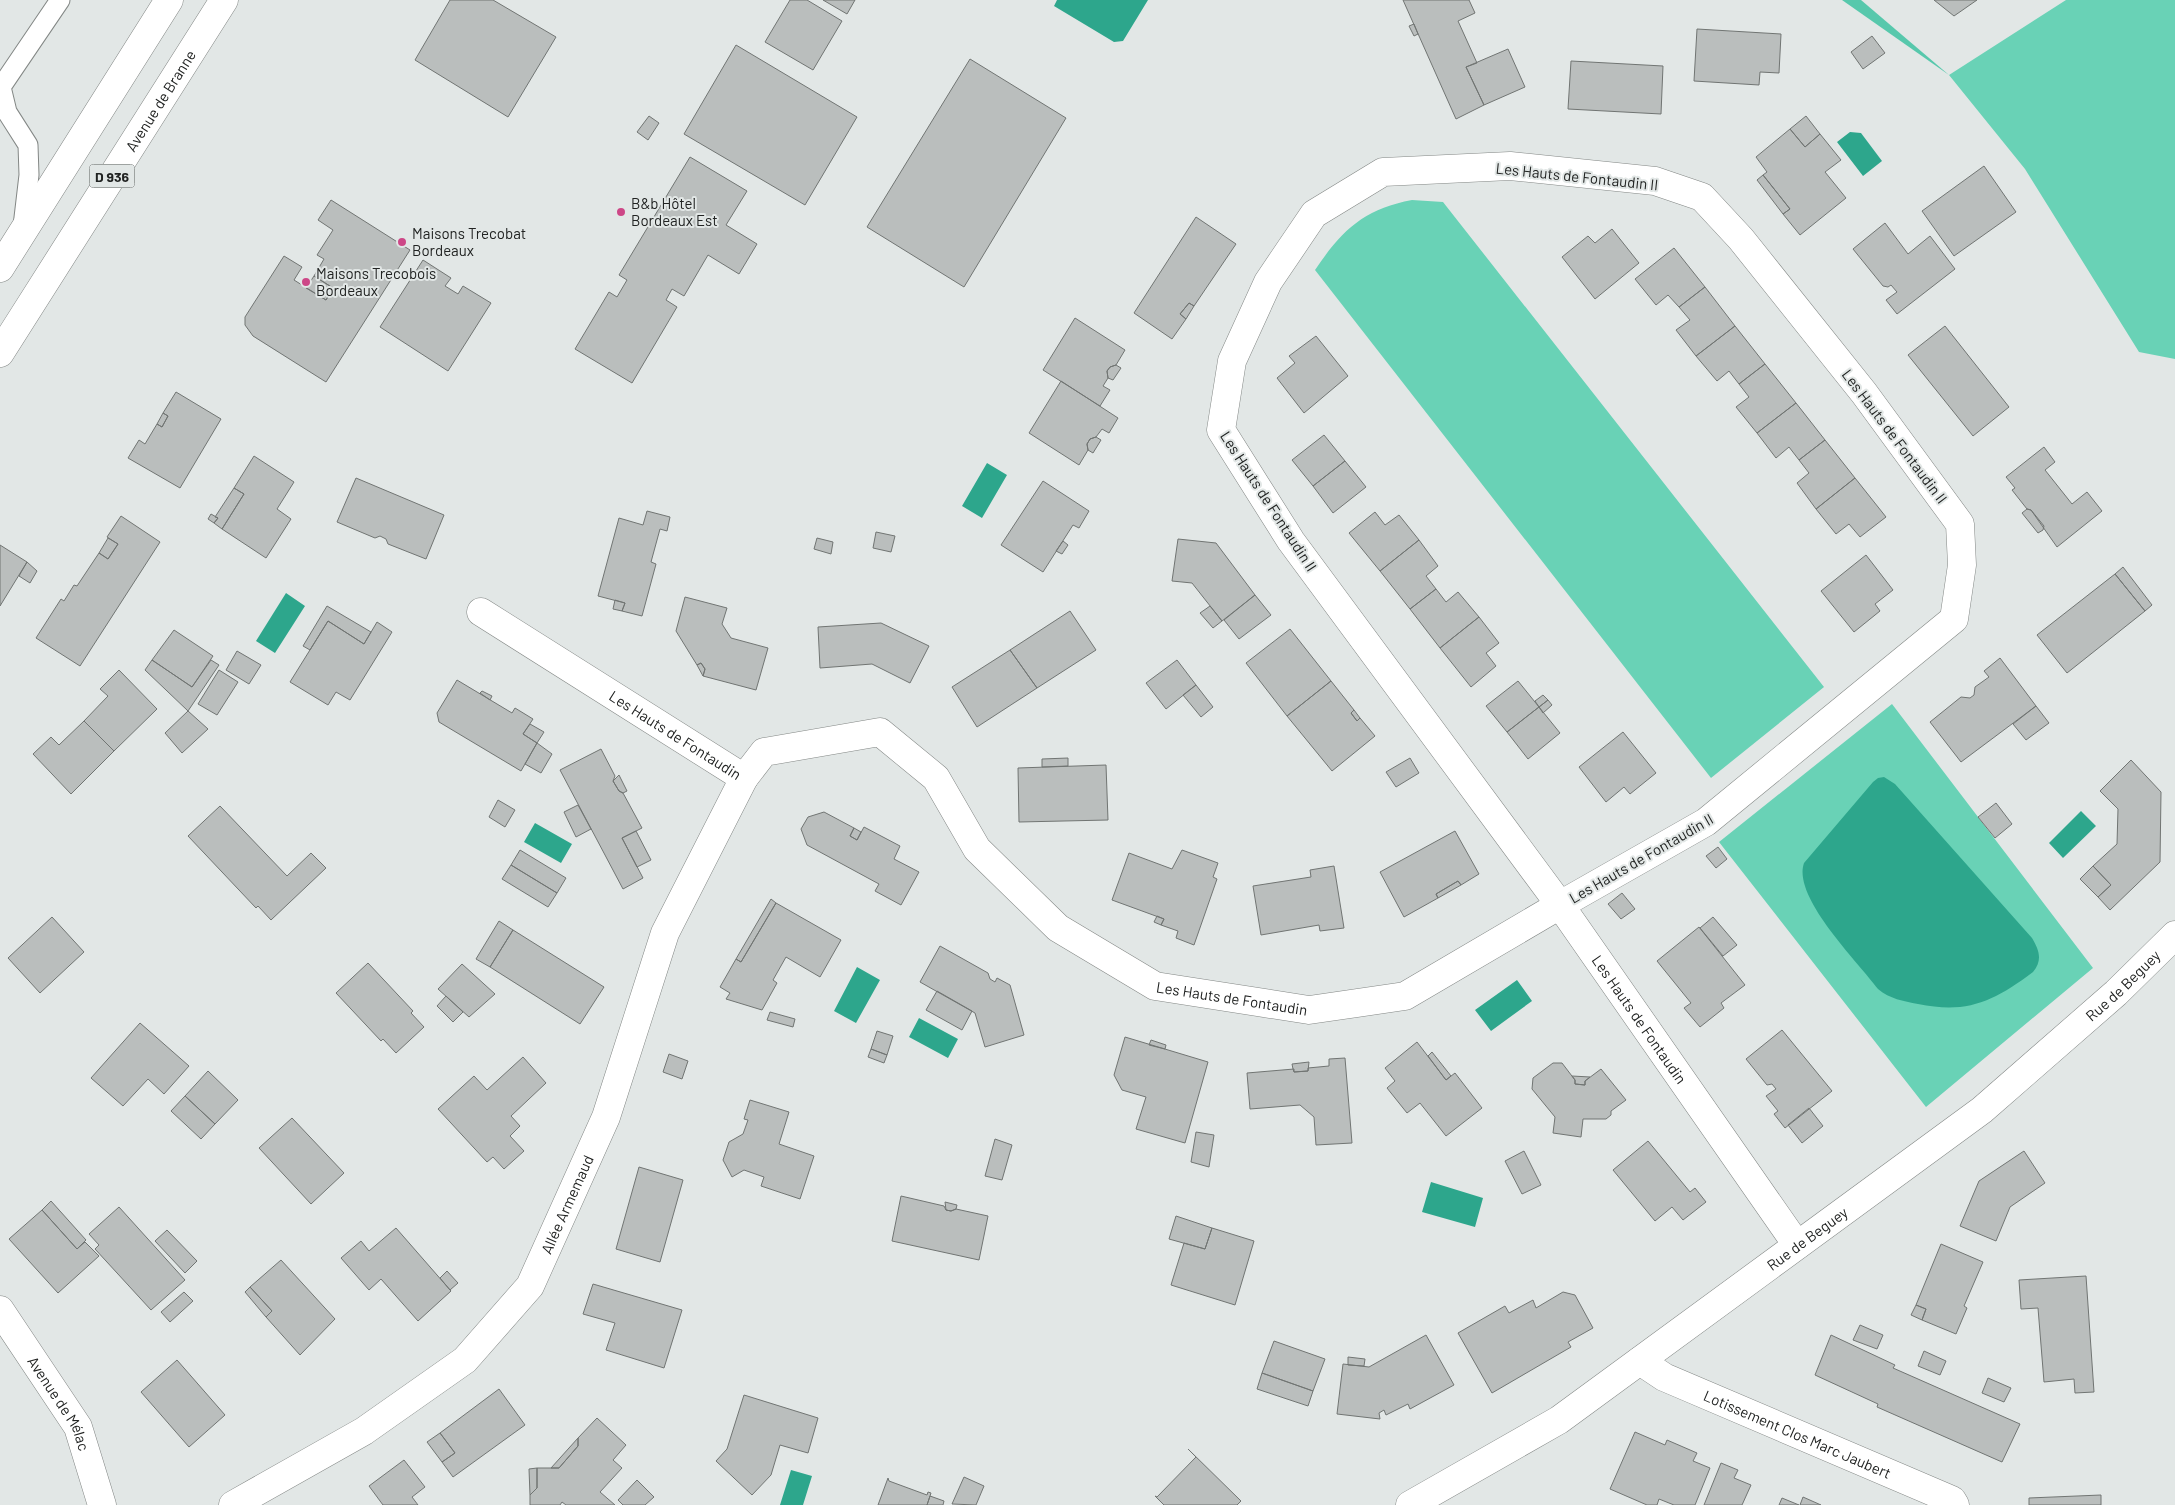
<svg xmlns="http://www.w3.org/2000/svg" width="2175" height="1505" font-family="Barlow,sans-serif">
	<rect width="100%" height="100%" fill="#e2e7e6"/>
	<!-- green -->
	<path fill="#69d2b6" d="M2066,0h109v359l-36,-7 -114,-183 -76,-94z
		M1412,200l31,2 381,485 -113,91 -396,-508c27,-40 49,-61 97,-70z
		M1892,704l201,264 -167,139 -207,-265z"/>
	<!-- forest -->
	<path fill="#57c8ac" d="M1842,0h19l88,75z"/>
	<!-- water -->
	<path fill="#2da68c" d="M1057,0h91l-25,41 -9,1 -60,-36z
		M1850,132l11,1 21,28 -19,15 -26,-34z
		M987,463l20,12 -25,43 -20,-12z
		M286,593l19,13 -30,47 -19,-12z
		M1884,777l11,7 137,154c7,12 11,22 1,34 -40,30 -66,42 -115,32 -15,-3 -28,-5 -40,-15 -21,-28 -86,-92 -74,-126l69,-81 5,-4z
		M2081,811l15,15 -33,32 -14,-15z
		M535,823l37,21 -11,19 -37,-21z
		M857,967l23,13 -24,43 -22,-12z
		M1517,980l15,21 -41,30 -16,-21z
		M919,1018l39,21 -10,19 -39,-21z
		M1431,1182l52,16 -8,29 -53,-15z
		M791,1470l21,6 -9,29h-23z"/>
	<!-- building -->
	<path fill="#babebd" stroke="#717573" d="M450,0h43l63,37 -48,80 -93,-57z
		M790,0h17l35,21 -29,49 -48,-28z
		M823,0h32l-8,14z
		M1403,0h66l6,13 -17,8 19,42 -11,4 18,38 -28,14z
		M1934,0h43l-23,16z
		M1414,24l4,10 -4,2 -5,-10z
		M1697,29l84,5 -2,39 -19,-1 -1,13 -65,-4z
		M1872,36l13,17 -22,16 -12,-17z
		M736,45l121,72 -52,88 -121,-71z
		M1508,49l17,38 -41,18 -18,-38z
		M970,59l96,59 -102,169 -97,-60z
		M1571,61l92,5 -2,48 -93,-5z
		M649,116l10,7 -11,17 -11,-8z
		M1806,116l14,18 -15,13 -15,-18z
		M1790,129l15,18 15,-13 21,26 -16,12 21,26 -46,37 -17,-21 7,-5 -27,-34 4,-3 -11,-15z
		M690,157l57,34 -21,34 31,19 -18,30 -31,-19 -24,41 -12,-7 -6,11 11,7 -45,76 -57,-34 34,-57 8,5 10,-17 -8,-5z
		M1984,166l32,46 -62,44 -32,-45z
		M1763,175l27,34 -7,5 -26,-34z
		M331,200l79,50 -84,132 -73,-46 -8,-11v-8l39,-61 18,11 -8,13 32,20 7,-12 -19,-12 10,-17 -7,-4 16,-25 -15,-10z
		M1196,217l40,27 -42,62 -5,-3 -9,11 6,5 -14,20 -38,-26z
		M1885,223l23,31 22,-18 25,33 -58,45 -11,-14 11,-8 -6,-7 -3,2 -5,-1 -30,-37z
		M1612,229l27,34 -44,36 -33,-42 26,-21 7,7z
		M1674,248l31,39 -26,20 -11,-12 -12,10 -21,-26z
		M423,260l28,18 -6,8 13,8 5,-8 28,17 -43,68 -68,-44z
		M314,276l19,12 -7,12 -20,-12z
		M1705,287l30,39 -39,30 -20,-26 14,-10 -11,-13z
		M1189,303l5,3 -8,13 -6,-5z
		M1075,318l50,32 -9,15 -6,2 -3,4 1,7 -5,8 7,4 -10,16 -57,-36z
		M1735,326l30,38 -26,20 -10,-13 -12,10 -21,-25z
		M1945,326l64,81 -36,29 -65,-81z
		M1316,336l32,40 -44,37 -27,-35 18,-15 -6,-7z
		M1765,364l31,39 -39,30 -21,-26 13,-10 -10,-13z
		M1116,365l5,3 -8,12 -5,-2 -1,-7 3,-4z
		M1061,381l57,37 -9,15 -7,-4 -6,8 -6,2 -3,5 1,6 -9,15 -50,-32z
		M176,392l45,27 -41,69 -52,-30 11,-18 6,4 12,-20 5,3 6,-11 -5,-3z
		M1796,403l29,37 -26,20 -10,-13 -13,11 -19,-25z
		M163,413l5,3 -6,11 -5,-3z
		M1324,435l21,26 -32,25 -21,-26z
		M1096,437l5,3 -8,13 -5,-3 -1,-6 3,-5z
		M1825,440l30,38 -39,31 -19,-26 12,-10 -10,-13z
		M2044,447l11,15 -10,8 27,34 15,-12 15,19 -45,36 -26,-37 -4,-1 -15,-19 3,-2 -9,-11z
		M254,456l40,26 -17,27 14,10 -25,39 -44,-29 22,-35 -10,-6z
		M1345,461l21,26 -33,26 -20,-27z
		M356,478l88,37 -18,44 -38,-15 -2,-5 -6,-3 -5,2 -38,-16z
		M1855,478l31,39 -26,20 -11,-13 -13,10 -20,-25z
		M1043,481l46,30 -10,17 -6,-3 -30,47 -42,-27z
		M234,488l10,6 -22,35 -8,-6 4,-5 -3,-1z
		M2027,509l4,1 13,16 -1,4 -5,3 -16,-20z
		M647,511l23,6 -3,14 -7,-2 -9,33 5,2 -14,52 -20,-5 3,-8 -27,-7 21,-78 24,7z
		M1375,512l10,13 14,-10 20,25 -39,31 -31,-38z
		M211,514l7,4 -4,5 -6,-4z
		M121,516l39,26 -80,124 -44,-28 25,-39 3,2 10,-16 3,1 22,-33 9,6 10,-15 -11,-7z
		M876,532l19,4 -4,16 -18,-4z
		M108,538l10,6 -10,15 -9,-6z
		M817,538l16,4 -2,12 -17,-5z
		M1178,539l38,4 39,52 -33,26 -30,-38 -20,-2z
		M1419,540l19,26 -12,10 10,13 -26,20 -30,-38z
		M1063,541l5,4 -6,9 -6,-3z
		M0,545l27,17 -27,44z
		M1866,555l27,35 -18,14 5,7 -26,21 -33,-41z
		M27,562l10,9 -7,12 -11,-7z
		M2123,567l29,38 -7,6 -30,-37z
		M2115,574l30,37 -78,62 -30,-38z
		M1436,589l10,13 12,-10 21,25 -39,31 -30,-39z
		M1255,595l16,20 -32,24 -15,-19z
		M685,597l42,11 -5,16 9,14 37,10 -12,42 -53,-14 2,-7 -4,-6 -4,2 -21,-34z
		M615,600l10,3 -3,8 -9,-2z
		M327,606l44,26 -7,12 -36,-23 -18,29 -7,-4z
		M1210,606l12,15 -9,7 -13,-15z
		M1070,611l26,39 -59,38 -27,-38z
		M1479,617l20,26 -13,10 10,13 -25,21 -31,-39z
		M328,621l36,23 13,-22 15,10 -42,68 -14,-8 -8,13 -38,-23z
		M881,623l48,23 -19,37 -38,-19 -52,4 -2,-41z
		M1290,629l41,52 -44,35 -41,-53z
		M174,630l39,26 -21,31 -40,-27z
		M1010,650l27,38 -60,39 -25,-40z
		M237,651l24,14 -12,19 -23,-14z
		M2000,658l36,48 -75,56 -31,-40 31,-25 9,1 4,-3 1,-8 14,-10 -5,-6z
		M152,660l40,27 19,-27 8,5 -31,46 -43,-41z
		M1177,660l19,25 -30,24 -20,-26z
		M701,663l4,6 -2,7 -6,-11z
		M119,670l38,39 -43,42 -30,-30 24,-25 -8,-7z
		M219,670l19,12 -21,33 -19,-11z
		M457,680l55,33 3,-5 18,11 -10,15 14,9 -16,28 -82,-49 -2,-9z
		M1331,681l23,29 -3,3 6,8 3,-3 15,18 -43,35 -45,-55z
		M1518,681l21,26 -32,25 -21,-26z
		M1196,685l17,22 -12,10 -18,-22z
		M482,691l10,5 -2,4 -10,-7z
		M1543,695l5,5 -9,7 -4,-6z
		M1548,700l4,5 -9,8 -4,-6z
		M2036,706l13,17 -23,17 -13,-16z
		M1539,707l21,26 -32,26 -21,-27z
		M1354,710l6,8 -3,3 -6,-8z
		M188,711l20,18 -26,24 -17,-20z
		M84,721l30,30 -43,43 -38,-40 18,-17 8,8z
		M530,724l14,8 -7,11 -14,-9z
		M1623,732l33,41 -26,21 -6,-7 -18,15 -27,-35z
		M537,743l15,11 -11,19 -16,-9z
		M601,749l14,27 -2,5 6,10 4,2 19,35 -20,10 21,40 -20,11 -63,-119z
		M1068,758v8l-26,1v-8z
		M1410,758l9,15 -23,14 -10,-15z
		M2131,760l30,32 -1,70 -50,48 -12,-13 13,-12 -18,-19 24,-22 1,-35 -18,-18z
		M1106,765l2,55 -89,2 -1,-54z
		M619,775l8,16 -4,2 -4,-2 -6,-10z
		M498,800l17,10 -10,17 -16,-10z
		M1996,803l16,21 -17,14 -17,-21z
		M578,805l13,24 -15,8 -12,-25z
		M220,806l67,70 24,-23 15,15 -55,52 -13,-14 -2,2 -68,-72z
		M824,812l30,16 -4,8 7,4 7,-13 36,19 -6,13 25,13 -18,33 -26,-14 4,-7 -72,-39 -6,-16 7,-12z
		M854,828l7,4 -4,8 -7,-4z
		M636,831l15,29 -14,7 -15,-29z
		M1455,831l24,43 -18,11 -3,-4 -22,13 2,4 -34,19 -24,-45z
		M1718,847l9,12 -11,9 -10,-12z
		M520,850l46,28 -9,15 -46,-28z
		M1182,850l36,13 -5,14 4,2 -23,66 -18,-7 2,-7 -17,-6 3,-6 -52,-19 17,-47 43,16z
		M511,865l46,28 -9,14 -46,-28z
		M1334,866l10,62 -24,3 -1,-6 -58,10 -8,-49 58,-9 -1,-7z
		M2093,866l18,19 -13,12 -18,-18z
		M1458,881l3,4 -23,13 -2,-4z
		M1622,893l13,16 -14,10 -13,-15z
		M771,899l5,4 -35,59 -5,-3z
		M776,903l65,37 -21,37 -34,-20 -13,23 4,3 -15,27 -36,-11 4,-6 -10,-6 16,-28 5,3z
		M1157,916l7,3 -3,6 -7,-3z
		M52,917l32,35 -44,41 -32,-35z
		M1713,917l24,28 -14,11 -23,-28z
		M499,921l14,9 -23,37 -14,-8z
		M1699,927l46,58 -24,18 3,5 -24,19 -16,-19 7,-5 -34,-42z
		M513,930l91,57 -24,37 -90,-57z
		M940,946l48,27 2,6 5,3 2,-4 13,7 14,50 -39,12 -10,-34 -55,-31z
		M368,963l45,48 -2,2 13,14 -28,26 -13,-14 -2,2 -45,-48z
		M462,964l33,30 -26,23 -31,-28z
		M937,991l35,20 -10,19 -36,-20z
		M446,996l17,16 -10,10 -16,-16z
		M770,1012l25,7 -2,8 -26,-7z
		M140,1023l49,43 -25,28 -16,-15 -25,27 -32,-28z
		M1782,1030l50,61 -47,37 -11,-14 4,-3 -12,-15 10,-7 -4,-5 -5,1 -21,-26z
		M877,1031l16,5 -6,19 -16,-6z
		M1125,1037l83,25 -23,81 -49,-14 10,-32 -24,-7 -8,-15z
		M1151,1040l15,5 -1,4 -16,-4z
		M1417,1042l29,38 9,-7 27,35 -36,28 -26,-33 -13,10 -20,-25 8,-7 -10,-13z
		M871,1049l16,6 -3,8 -16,-6z
		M1432,1052l19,24 -5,4 -18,-24z
		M669,1054l19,7 -6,18 -19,-7z
		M523,1057l23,26 -35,33 9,10 -10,10 14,15 -20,18 -11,-12 -6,5 -49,-53 36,-33 13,14z
		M1345,1058l7,85 -36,2 -2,-28 -14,-12 -50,4 -3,-36 47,-4v3l14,-1v-3l21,-2v-7z
		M1309,1062l-1,9 -14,1 -1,-3 -1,-5z
		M1553,1063h9l13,17v4l10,1v-4l16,-12 25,31 -15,11v4l-5,4h-23l-2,18 -28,-4 2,-16 -23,-28 1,-11z
		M208,1071l30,29 -23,24 -30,-28z
		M1572,1076l18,1 -5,4v4l-10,-1v-4z
		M185,1096l30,28 -14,15 -30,-28z
		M750,1100l39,12 -10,32 35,12 -14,43 -39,-13 3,-9 -20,-7 -12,7 -9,-17 6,-18 14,-8 5,-14 -4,-1z
		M1809,1108l14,18 -21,17 -14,-18z
		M292,1118l52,55 -33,31 -52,-56z
		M1196,1132l18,3 -5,32 -18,-5z
		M995,1139l17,6 -10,35 -17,-4z
		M1648,1141l42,51 5,-4 11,14 -23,18 -11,-13 -17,14 -42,-51z
		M1524,1151l17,34 -19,9 -17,-33z
		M2024,1151l21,32 -35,24 -14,34 -36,-15 19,-45z
		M639,1167l44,13 -23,82 -44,-13z
		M901,1196l43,10 2,4 5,1 5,-2 32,7 -9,44 -87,-19z
		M51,1201l35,39 -9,9 -35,-39z
		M945,1202l12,3 -1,4 -5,2 -5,-1z
		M119,1207l66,73 -34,30 -56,-61 4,-4 -10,-11z
		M42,1210l35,39 8,-7 14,14 -41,37 -49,-54z
		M1176,1216l36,12 -7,21 -36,-10z
		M396,1228l55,63 -33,30 -37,-42 -12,11 -28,-32 20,-17 8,10z
		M1212,1228l42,13 -19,64 -64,-20 13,-42 21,6z
		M167,1230l30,31 -12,12 -30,-32z
		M1941,1244l42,18 -19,44 3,2 -11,26 -34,-14 4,-11 -10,-4z
		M281,1260l54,59 -35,36 -34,-38 6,-6 -22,-24z
		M447,1271l11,12 -8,7 -10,-12z
		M2086,1276l8,116 -19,1 -1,-14 -30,3 -6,-74 -17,1 -2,-29z
		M593,1284l89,26 -18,58 -58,-18 9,-27 -32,-9z
		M250,1287l22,24 -6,6 -21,-25z
		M184,1292l9,9 -23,21 -9,-10z
		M1563,1292l12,3 18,33 -25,14 3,5 -79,46 -34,-60 47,-27 4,7 24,-13 3,8z
		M1916,1305l10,4 -4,11 -11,-5z
		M1860,1325l23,10 -6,14 -24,-9z
		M1426,1335l28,50 -44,24 -2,-5 -22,11 -2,-5 -5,3 1,6 -43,-5 6,-50 26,3z
		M1831,1335l64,30 -2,3 127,56 -18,38 -125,-55 1,-3 -63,-29z
		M1274,1341l51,18 -12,32 -51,-18z
		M1924,1351l22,10 -6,14 -22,-9z
		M1348,1357l17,2 -1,7 -16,-1z
		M177,1360l48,55 -36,32 -48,-55z
		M1262,1373l51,18 -5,15 -51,-17z
		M1988,1378l23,10 -7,14 -22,-9z
		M499,1389l26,36 -72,52 -11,-15 13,-9 -15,-20z
		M744,1395l74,23 -10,35 -28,-8 -9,30 -19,20 -36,-34 11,-12z
		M597,1418l29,27 -13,15 9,8 -22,24 15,13h-49l-4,-3 -2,3h-30v-10l7,-7v-20h22l19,-22v-8z
		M1635,1432l30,13 2,-5 30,13 -4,8 17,7 -15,37h-21l-15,-6 -2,6h-10l-37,-16z
		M440,1433l15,20 -13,9 -15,-20z
		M578,1438v8l-19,22h-8z
		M1188,1449l53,52 -4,4h-73l-9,-9 2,1 39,-40z
		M404,1460l21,27 -13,10 6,8h-35l-14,-19z
		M1721,1463l17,7 -4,8 17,7 -9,20h-38z
		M537,1468v20l-7,7 -1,-26z
		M964,1477l20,9 -8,19 -24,-1z
		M888,1478l1,3 38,14 1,-3 3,1 -4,12h-49z
		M637,1480l17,17 -9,8h-22l-5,-5z
		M2101,1495v10h-72v-7z
		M930,1496l14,5 -1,4h-16z
		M1803,1497l18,8h-21z
		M1782,1498l17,7h-20z"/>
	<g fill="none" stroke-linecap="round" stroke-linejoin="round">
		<!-- service casing -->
		<g stroke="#838785" stroke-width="21">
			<path id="service" d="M23,226l6,-51 -1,-30 -21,-33 -6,-25 59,-87"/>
		</g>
		<!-- minor casing -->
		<g stroke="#838785" stroke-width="29">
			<g id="minor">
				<path d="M1510,166l145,15 47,16 39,42 123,154 96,131 2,41 -8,54 -248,203 -146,83 -269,-364 -70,-111 11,-69 36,-79 46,-68 69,-42z"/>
				<path id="s1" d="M481,612l263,166 20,-26 116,-20 56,46 41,71 81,79 97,58 154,24 96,-14 155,-91 237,340"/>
				<path id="s2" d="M1640,1361l24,16 288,123 3,5"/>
				<path id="s3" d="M233,1505l131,-74 101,-71 65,-74 76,-169 59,-184 79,-155"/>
				<path id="s4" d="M1410,1505l149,-85 423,-310 134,-117 59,-58"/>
			</g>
		</g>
		<!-- tertiary casing -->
		<g stroke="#838785" stroke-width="29">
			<g id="tertiary">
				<path id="s5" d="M0,1310l78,117 24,78"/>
			</g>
		</g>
		<!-- primary casing -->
		<g stroke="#838785" stroke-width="29">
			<g id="primary">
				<path d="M0,268l169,-268"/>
				<path id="s6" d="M0,353l224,-353"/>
			</g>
		</g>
		<!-- service -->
		<use href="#service" stroke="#fff" stroke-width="19"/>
		<!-- minor -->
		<use href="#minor" stroke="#fff" stroke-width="28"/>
		<!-- tertiary -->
		<use href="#tertiary" stroke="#fff" stroke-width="28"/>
		<!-- primary -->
		<use href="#primary" stroke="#fff" stroke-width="28"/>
	</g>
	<!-- markers -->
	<g fill="#cd4787" stroke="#e2e7e6" stroke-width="2">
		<circle cx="621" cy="212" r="5"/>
		<circle cx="402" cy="242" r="5"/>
		<circle cx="306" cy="282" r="5"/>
	</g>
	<g text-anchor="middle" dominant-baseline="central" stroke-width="4" stroke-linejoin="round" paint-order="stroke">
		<!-- shield labels -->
		<rect fill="#e2e7e6" stroke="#5b5e5d" stroke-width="1" x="89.5" y="164.5" width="45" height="23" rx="4"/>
		<g font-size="14" font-weight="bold" fill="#212322">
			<text x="112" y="176">D 936</text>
		</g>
		<!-- street labels -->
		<g font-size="15" fill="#212322" stroke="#e2e7e6">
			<text stroke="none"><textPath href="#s6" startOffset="299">Avenue de Branne</textPath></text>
			<text transform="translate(1577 176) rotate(6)">Les Hauts de Fontaudin II</text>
			<text transform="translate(1895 436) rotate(53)">Les Hauts de Fontaudin II</text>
			<text transform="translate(1269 501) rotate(57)">Les Hauts de Fontaudin II</text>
			<text stroke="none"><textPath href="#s1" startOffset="230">Les Hauts de Fontaudin</textPath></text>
			<text transform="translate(1641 858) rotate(-30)">Les Hauts de Fontaudin II</text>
			<text stroke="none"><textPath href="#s4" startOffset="884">Rue de Beguey</textPath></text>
			<text stroke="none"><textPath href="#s1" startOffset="920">Les Hauts de Fontaudin</textPath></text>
			<text stroke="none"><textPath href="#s1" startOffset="1414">Les Hauts de Fontaudin</textPath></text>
			<text stroke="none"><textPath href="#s3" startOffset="462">Allée Armemaud</textPath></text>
			<text stroke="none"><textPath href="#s4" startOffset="479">Rue de Beguey</textPath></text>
			<text stroke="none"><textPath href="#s5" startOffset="111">Avenue de Mélac</textPath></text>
			<text stroke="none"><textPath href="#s2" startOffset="174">Lotissement Clos Marc Jaubert</textPath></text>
		</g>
		<!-- poi labels -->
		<g font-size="15" fill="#212322" stroke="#e2e7e6" text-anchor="start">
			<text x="631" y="203">B&amp;b Hôtel<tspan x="631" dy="17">Bordeaux Est</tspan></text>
			<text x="412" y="233">Maisons Trecobat<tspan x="412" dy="17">Bordeaux</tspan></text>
			<text x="316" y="273">Maisons Trecobois<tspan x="316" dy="17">Bordeaux</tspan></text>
		</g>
	</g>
</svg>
